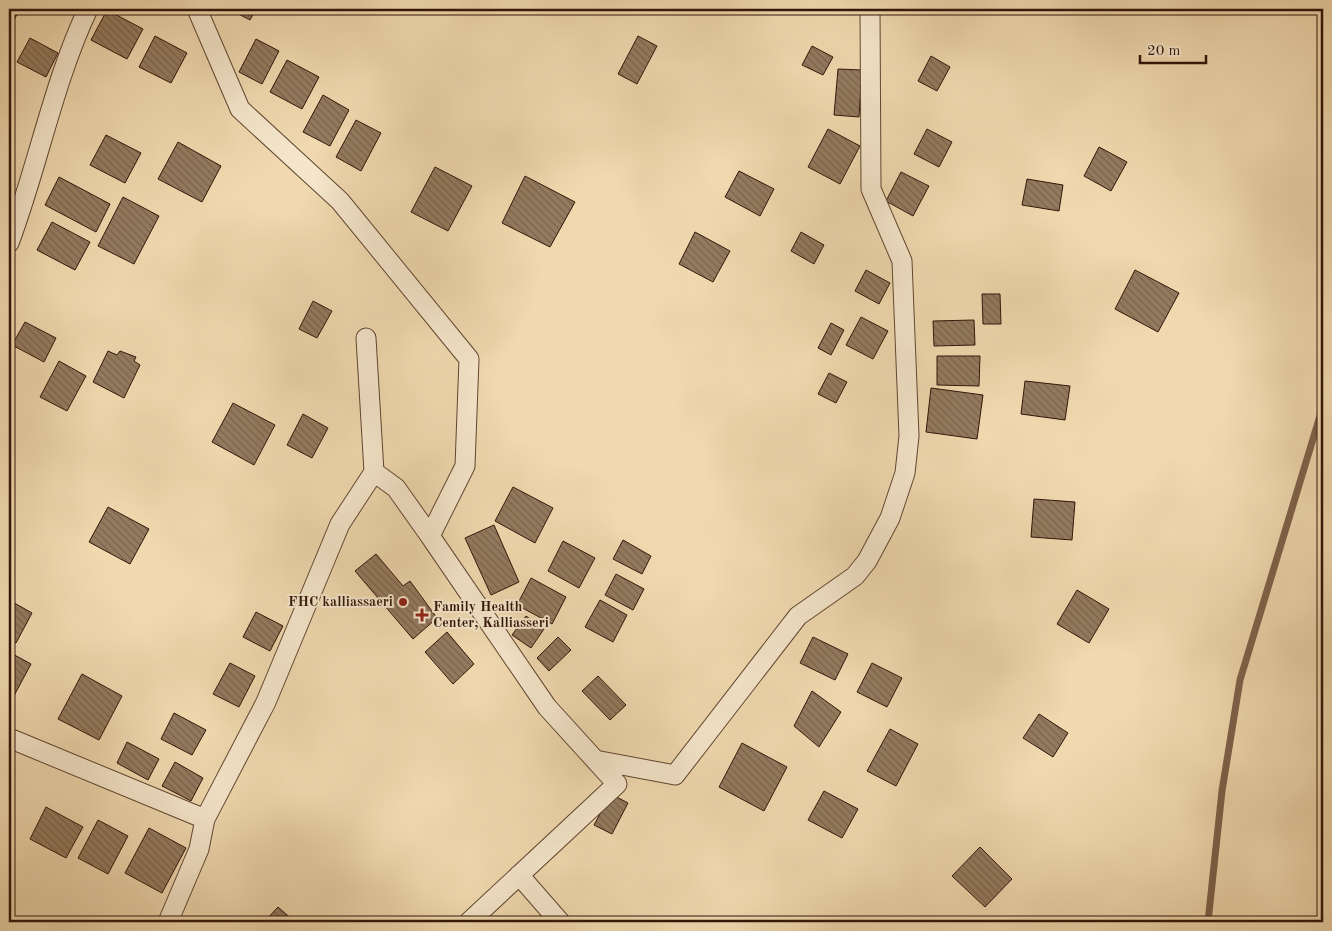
<svg xmlns="http://www.w3.org/2000/svg" width="1332" height="931" font-family="'Old Standard TT',serif">
	<defs>
		<pattern id="building-back-hatch" width="6" height="6" patternUnits="userSpaceOnUse" patternTransform="scale(1.25)"><rect width="6" height="6" fill="#947b5f"/><path d="M-1 5l2 2M0 0l6 6M5-1l2 2" fill="none" stroke="#79644d"/></pattern>
	</defs>
	<rect width="100%" height="100%" fill="#f0d9af"/>
	<filter id="stains"><feTurbulence type="fractalNoise" baseFrequency=".004" numOctaves="4"/><feColorMatrix values="0 0 0 0 .2 0 0 0 0 .09 0 0 0 0 .02 0 0 0 .5 -.17"/></filter>
	<radialGradient id="worn" r=".72"><stop offset=".6" stop-color="#630" stop-opacity="0"/><stop offset="1" stop-color="#630" stop-opacity=".3"/></radialGradient>
	<g fill="none" stroke-linecap="round" stroke-linejoin="round">
		<!-- stream -->
		<path stroke="#7d624b" stroke-width="7" d="M1208,922l14,-131 18,-111 83,-274"/>
	</g>
	<!-- building -->
	<path fill="url(#building-back-hatch)" stroke="#311509" d="M9,9h11l-11,20z
		M229,9h27l-6,11z
		M107,10l36,19 -16,30 -36,-19z
		M155,36l32,17 -16,30 -32,-16z
		M638,36l19,10 -20,38 -19,-10z
		M30,38l28,15 -12,24 -29,-15z
		M256,39l23,12 -17,33 -23,-12z
		M812,46l21,11 -10,18 -21,-10z
		M931,56l19,11 -13,24 -19,-10z
		M287,60l32,17 -17,32 -32,-17z
		M838,69l24,1 -3,47 -25,-2z
		M323,95l26,15 -19,36 -27,-14z
		M356,120l25,13 -20,38 -25,-14z
		M828,129l32,17 -20,38 -32,-17z
		M927,129l25,13 -13,25 -25,-13z
		M106,135l35,18 -16,30 -35,-18z
		M178,142l43,24 -19,36 -44,-23z
		M1099,147l28,15 -16,29 -27,-15z
		M435,167l37,19 -24,45 -37,-19z
		M739,171l35,18 -14,27 -35,-19z
		M901,172l28,14 -16,30 -27,-15z
		M9,173l5,3 -5,10z
		M525,176l50,26 -25,45 -48,-24z
		M59,177l51,27 -14,28 -51,-27z
		M1027,179l36,6 -4,26 -37,-6z
		M123,197l36,19 -25,48 -36,-18z
		M52,222l38,20 -15,28 -38,-20z
		M695,232l35,19 -17,31 -34,-18z
		M801,232l23,13 -10,19 -23,-13z
		M866,270l24,13 -11,21 -24,-13z
		M1135,270l44,23 -21,39 -43,-23z
		M982,294h18l1,30h-18z
		M313,301l19,10 -15,27 -18,-9z
		M861,317l27,14 -15,28 -27,-14z
		M974,320l1,25 -41,1 -1,-25z
		M25,322l31,16 -12,24 -32,-17z
		M831,323l13,7 -13,25 -13,-7z
		M108,351l9,4 3,-4 16,6 -2,4 6,4 -16,33 -31,-16z
		M937,356h43l-1,30 -42,-1z
		M59,361l27,15 -19,35 -27,-14z
		M829,373l18,9 -11,21 -18,-9z
		M1025,381l45,5 -5,34 -44,-6z
		M931,388l52,7 -6,44 -51,-7z
		M233,403l42,22 -21,40 -42,-23z
		M303,414l25,14 -16,30 -25,-13z
		M513,487l40,21 -18,35 -40,-22z
		M1034,499l41,3 -3,38 -41,-3z
		M108,507l41,22 -19,35 -41,-22z
		M494,525l25,57 -28,13 -26,-57z
		M623,540l28,16 -9,18 -29,-15z
		M563,541l32,17 -16,30 -31,-17z
		M376,554l27,32 7,-5 27,37 -24,21 -58,-68z
		M616,574l28,15 -11,21 -28,-15z
		M531,578l35,19 -14,27 -35,-19z
		M1077,590l32,19 -20,34 -32,-19z
		M9,600l23,13 -16,30 -7,-3z
		M600,600l27,15 -14,27 -28,-15z
		M256,612l27,14 -13,25 -27,-14z
		M526,616l18,13 -13,19 -19,-13z
		M447,632l27,32 -21,20 -28,-32z
		M558,637l13,13 -22,21 -12,-13z
		M813,637l35,17 -13,26 -35,-17z
		M9,652l22,12 -22,41z
		M230,663l25,13 -16,31 -26,-13z
		M872,663l30,15 -15,29 -30,-15z
		M82,674l40,22 -23,44 -41,-21z
		M598,676l28,29 -16,15 -28,-29z
		M812,691l29,21 -22,35 -25,-21z
		M174,713l32,17 -14,25 -31,-16z
		M1039,714l29,19 -15,24 -30,-19z
		M890,729l28,15 -22,42 -29,-15z
		M127,742l32,17 -11,21 -31,-17z
		M742,743l45,24 -23,44 -45,-24z
		M175,762l28,16 -12,23 -29,-15z
		M824,791l34,18 -16,29 -34,-18z
		M611,794l17,9 -16,31 -18,-9z
		M46,807l37,20 -17,31 -36,-19z
		M98,820l30,16 -20,38 -30,-16z
		M149,828l37,20 -24,45 -37,-20z
		M980,847l32,32 -27,28 -33,-31z
		M278,907l17,15h-31z"/>
	<g fill="none" stroke-linecap="round" stroke-linejoin="round">
		<!-- street casing -->
		<g stroke="#614632" stroke-width="21">
			<path id="street" d="M197,9l43,100 100,92 129,158 -4,107 -35,70 117,171 70,77 -148,138
				M9,243c29,-77 44,-160 79,-234
				M374,472l22,16 34,48
				M9,738l196,81
				M595,760l80,15 123,-159 57,-40 12,-15 23,-43 15,-45 4,-37 -7,-175 -31,-72 -1,-180
				M519,875l41,47
				M168,922l31,-73 6,-30 61,-117 74,-178 34,-52 -8,-134"/>
		</g>
		<!-- street -->
		<use href="#street" stroke="#f5e6cb" stroke-width="19"/>
	</g>
	<!-- markers -->
	<g fill="#8f2418" stroke="#f5e6cb" stroke-width="2">
		<circle cx="403" cy="602" r="5"/>
		<path d="M419.5 607.5h5v5h5v5h-5v5h-5v-5h-5v-5h5z"/>
	</g>
	<g text-anchor="middle" dominant-baseline="central" stroke-width="4" stroke-linejoin="round" paint-order="stroke">
		<!-- poi labels -->
		<g font-size="14" font-weight="bold" fill="#311509" stroke="#f5e6cb" text-anchor="end">
			<text x="393" y="602">FHC kalliassaeri</text>
			<text x="433" y="607" text-anchor="start">Family Health<tspan x="433" dy="16">Center, Kalliasseri</tspan></text>
		</g>
	</g>
	<!-- margin -->
	<rect width="1332" height="931" fill="none" stroke="#f0d9af" stroke-width="30"/>
	<rect x="10" y="10" width="1312" height="911" fill="none" stroke="#311509" stroke-width="2.5"/>
	<rect x="15" y="15" width="1302" height="901" fill="none" stroke="#311509"/>
	<!-- scale -->
	<path d="M1140 55v8h66v-8" fill="none" stroke="#311509" stroke-width="2.5"/>
	<text x="1147" y="55" font-size="15" fill="#311509" stroke="#f5e6cb" stroke-width="4" paint-order="stroke">20 m</text>
	<rect width="100%" height="100%" filter="url(#stains)"/>
	<rect width="100%" height="100%" fill="url(#worn)"/>
</svg>
